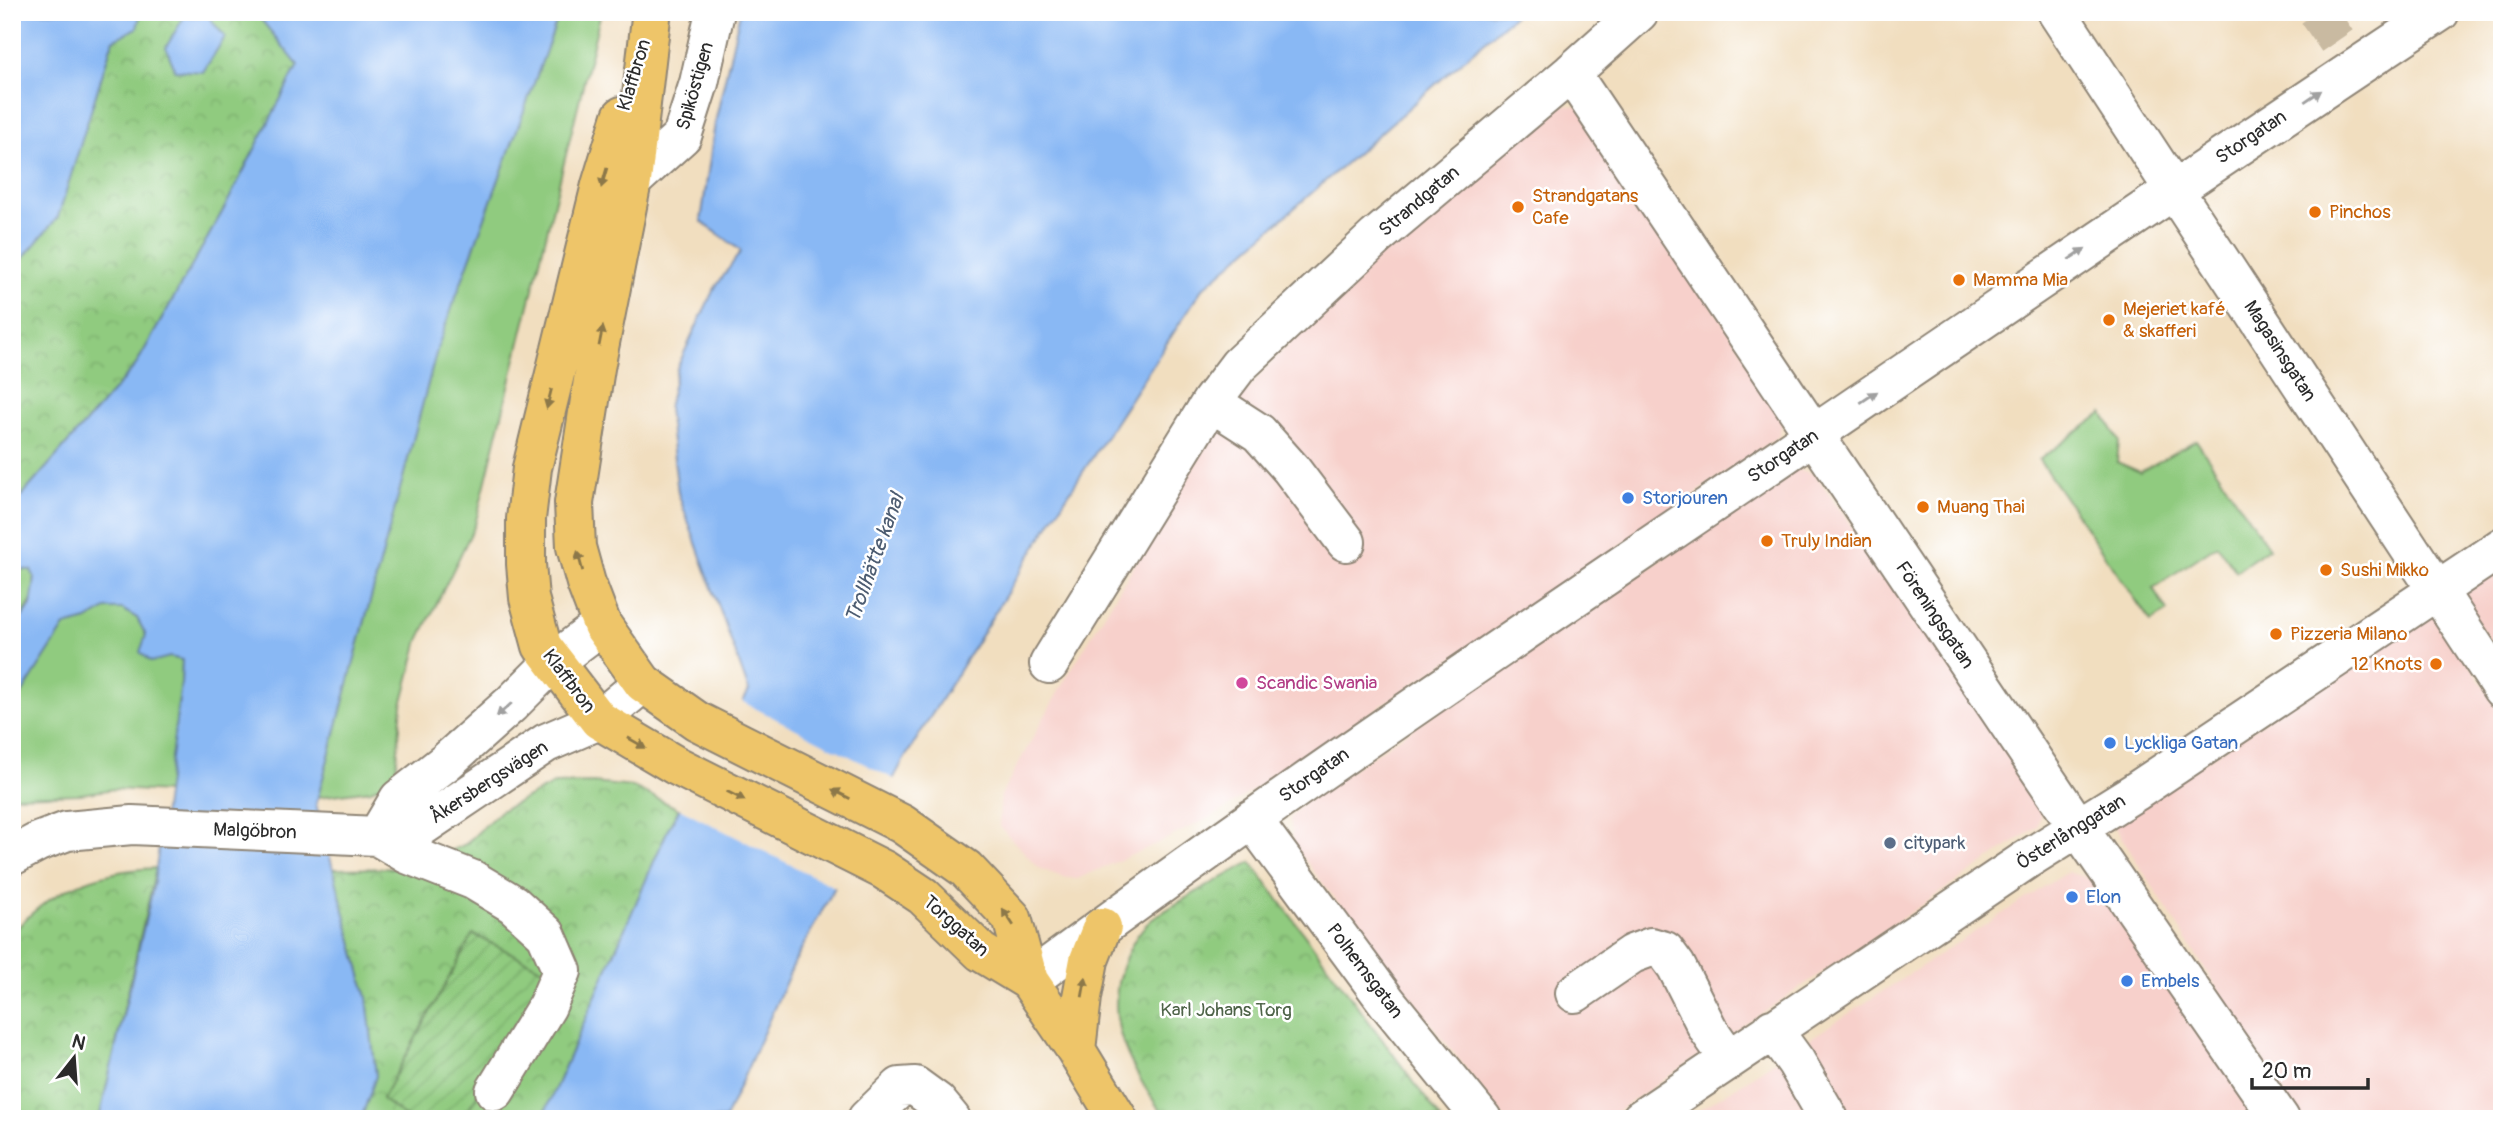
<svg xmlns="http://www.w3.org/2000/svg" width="2514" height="1131" font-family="Pangolin,sans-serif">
	<defs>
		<pattern id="park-crowns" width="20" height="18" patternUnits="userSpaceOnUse" patternTransform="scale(1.75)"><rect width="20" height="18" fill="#90cb7f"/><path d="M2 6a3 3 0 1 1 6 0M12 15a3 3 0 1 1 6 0" fill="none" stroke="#7cae6e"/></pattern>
		<pattern id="garden-furrows" width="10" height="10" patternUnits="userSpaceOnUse" patternTransform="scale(1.75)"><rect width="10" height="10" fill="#90cb7f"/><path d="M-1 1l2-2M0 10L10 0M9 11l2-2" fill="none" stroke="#7cae6e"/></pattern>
	</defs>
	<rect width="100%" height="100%" fill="#fff"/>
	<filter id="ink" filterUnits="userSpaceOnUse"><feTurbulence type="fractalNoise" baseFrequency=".0143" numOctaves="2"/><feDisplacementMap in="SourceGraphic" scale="14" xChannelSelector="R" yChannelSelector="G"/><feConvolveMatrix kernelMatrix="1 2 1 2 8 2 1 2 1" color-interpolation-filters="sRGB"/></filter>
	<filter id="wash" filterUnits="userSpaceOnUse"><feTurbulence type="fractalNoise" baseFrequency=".00686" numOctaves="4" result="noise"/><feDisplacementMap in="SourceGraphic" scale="28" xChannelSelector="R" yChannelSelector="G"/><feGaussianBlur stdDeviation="1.57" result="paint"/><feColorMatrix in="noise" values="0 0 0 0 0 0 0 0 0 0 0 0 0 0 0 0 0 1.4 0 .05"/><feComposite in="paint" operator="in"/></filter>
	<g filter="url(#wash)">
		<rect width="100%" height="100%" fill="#f1debf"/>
		<!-- built -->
		<path fill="#f7d0cb" d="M1548,103l33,4 203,308 -5,21 -240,165 -322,213 -74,36 -66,29 -15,-2 -23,-9 -40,-42 2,-31 64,-115 156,-259 45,-53 113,-119z
			M1795,469l20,5 207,297 20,38 -5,18 -431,292h-101l-211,-273 -4,-27 13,-16z
			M2502,565v93l-44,-64z
			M2432,607l70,106v406h-202l-187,-295z
			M2067,872l36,11 157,236h-574z"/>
		<!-- grass -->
		<path fill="#90cb7f" stroke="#5e7b55" stroke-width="2" d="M560,12h41l-126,513 -56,115 -17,65 -6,65 -6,11 -19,9 -53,7 120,-451z
			M2103,413l16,28 -2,21 23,10 56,-32 73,108 -33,23 -19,-26 -64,43 14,23 -16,11 -112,-162z
			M12,569l20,1c9,24 -5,41 -20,59z
			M106,609h16l15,9 9,17 24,22 12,3 -1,24 -14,108 -53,-3 -33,5 -66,2 -3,-2v-85l53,-83 22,-6z"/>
		<!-- park -->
		<path fill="url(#park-crowns)" stroke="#5e7b55" stroke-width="2" d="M141,12h114l44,52 -74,143 -89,158 -124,142v-236l46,-55 55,-176 23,-12z
			M593,783l40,4 46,22 -10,18 -127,292h-181l15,-43 -9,-78 -34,-129 78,-1 55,-24 34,-33 54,-27z
			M1251,862l190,257h-275c-35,-51 -67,-100 -40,-162 6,-14 15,-30 28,-39 30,-21 65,-38 97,-56z
			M156,868l-57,251h-87v-185c37,-45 88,-64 144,-66z"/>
		<!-- garden -->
		<path fill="url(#garden-furrows)" stroke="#5e7b55" stroke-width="2" d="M473,934l76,38 4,7 -91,140h-54l-26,-20z"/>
		<!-- water -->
		<path fill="#89b8f4" stroke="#5a7290" stroke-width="2" d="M12,12h129l-4,16 -24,12 -55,177 -46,54z
			M255,12h305l-122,334 -122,458 51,194 9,78 -15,43h-262l55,-236 27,-199 1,-24 -12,-3 -19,5 -11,-10 6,-17 -9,-17 -15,-9h-16l-19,11 -22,6 -53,83v-80l19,-23 4,-28 -4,-8 -19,-1v-62l124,-142 89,-158 73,-142z
			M740,12h778l-316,277 -138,212 -161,260 -108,200 -70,158h-183l127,-292 80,-136 -71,-198 -10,-85 9,-40 36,-77 28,-40 -40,-30 14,-98z
			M208,16l17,21 -22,35 -28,-2 -9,-23 18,-30z"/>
		<!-- pier -->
		<path fill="#f1debf" d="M739,700l157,80 -58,109 -161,-82z"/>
	</g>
	<g filter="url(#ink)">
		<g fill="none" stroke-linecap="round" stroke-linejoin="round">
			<!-- minor-tunnel -->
			<path stroke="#c9baa1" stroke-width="38" stroke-dasharray="38 19" stroke-linecap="butt" d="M2317,12l20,29"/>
			<!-- minor casing -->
			<g stroke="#8e8475" stroke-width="42">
				<path id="minor" d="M2057,12l445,677
					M1571,73l507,754 202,292
					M632,181l50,-45 17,-53 16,-71
					M1211,402l48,31 32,36 55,73
					M1049,664l162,-262 28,-37 137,-128 195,-164 68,-61
					M1252,819l135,183 95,117
					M377,836l30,18 66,26 40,24 33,30 16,37 -15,35 -52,85
					M377,836l22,-37 47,-37 65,-58 42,-42 49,-37
					M12,856l26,-14 29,-11 65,-6 245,11 41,-7 128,-86 53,-23 44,-37
					M1029,981c220,-164 449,-318 677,-473 244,-166 487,-333 734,-496
					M1575,993l57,-39 19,-7 14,4 11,15 32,63 21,30
					M1772,1029l24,33 33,57
					M867,1119l33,-32 15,-1 22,16 14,17
					M1641,1119l385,-259 109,-68 367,-245"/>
			</g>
			<!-- major casing -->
			<g stroke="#8e8475" stroke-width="42">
				<path id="major" d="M651,18l-19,163 -37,187 -21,135 2,44 10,36 16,42 41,58 54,38 205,103 64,45 46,49 17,63 47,69 42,69
					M622,116l-21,69 -69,283 -6,51v45l3,34 13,48 57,74 76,45 209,105 39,26 58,56 48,29
					M1076,1050l6,-53 7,-37 13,-33"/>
			</g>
			<!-- minor -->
			<use href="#minor" stroke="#fff" stroke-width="38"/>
			<!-- major -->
			<use href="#major" stroke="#eec569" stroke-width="38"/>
		</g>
		<!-- one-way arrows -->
		<defs><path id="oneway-solid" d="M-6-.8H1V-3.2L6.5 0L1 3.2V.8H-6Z" transform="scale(1.75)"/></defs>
		<g fill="#a0a0a0">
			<use href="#oneway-solid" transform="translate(2313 96) rotate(-34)"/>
			<use href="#oneway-solid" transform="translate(2077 254) rotate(-34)"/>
			<use href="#oneway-solid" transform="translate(1869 397) rotate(-34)"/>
			<use href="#oneway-solid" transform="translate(504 710) rotate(138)"/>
		</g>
		<g fill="#8c784a">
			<use href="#oneway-solid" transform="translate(604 178) rotate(106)"/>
			<use href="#oneway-solid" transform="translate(601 336) rotate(-79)"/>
			<use href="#oneway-solid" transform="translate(549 399) rotate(104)"/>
			<use href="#oneway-solid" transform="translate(580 561) rotate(-105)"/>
			<use href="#oneway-solid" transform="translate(637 743) rotate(30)"/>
			<use href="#oneway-solid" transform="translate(841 794) rotate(-153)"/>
			<use href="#oneway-solid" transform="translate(736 796) rotate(27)"/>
			<use href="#oneway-solid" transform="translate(1008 917) rotate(-123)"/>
			<use href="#oneway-solid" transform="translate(1084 987) rotate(-80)"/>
		</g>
	</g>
	<!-- markers -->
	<g fill="#e8710a" stroke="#fff" stroke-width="2.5">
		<circle cx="1518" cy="207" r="7"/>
		<circle cx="2315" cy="212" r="7"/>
		<circle cx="1959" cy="280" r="7"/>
		<circle cx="2109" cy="320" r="7"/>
		<circle cx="1923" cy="507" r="7"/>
		<circle cx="1767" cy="541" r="7"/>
		<circle cx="2326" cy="570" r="7"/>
		<circle cx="2276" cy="634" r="7"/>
		<circle cx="2436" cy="664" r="7"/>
	</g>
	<g fill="#3f7fe0" stroke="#fff" stroke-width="2.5">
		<circle cx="1628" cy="498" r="7"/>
		<circle cx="2110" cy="743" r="7"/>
		<circle cx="2072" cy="897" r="7"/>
		<circle cx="2127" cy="981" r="7"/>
	</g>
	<circle fill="#d1479c" stroke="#fff" stroke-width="2.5" cx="1242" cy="683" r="7"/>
	<circle fill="#5c6f8a" stroke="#fff" stroke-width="2.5" cx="1890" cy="843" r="7"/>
	<g text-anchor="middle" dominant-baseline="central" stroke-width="5" stroke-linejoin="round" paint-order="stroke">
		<!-- street labels -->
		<g font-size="19" fill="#2b2b2b" stroke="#fff">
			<text transform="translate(634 75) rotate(-73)">Klaffbron</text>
			<text transform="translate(695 86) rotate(-74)">Spiköstigen</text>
			<text transform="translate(2251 137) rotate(-34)">Storgatan</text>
			<text transform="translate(1419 201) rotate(-40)">Strandgatan</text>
			<text transform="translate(2280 351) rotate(57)">Magasinsgatan</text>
			<text transform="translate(1783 456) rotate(-34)">Storgatan</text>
			<text transform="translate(1935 615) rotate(56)">Föreningsgatan</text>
			<text transform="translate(569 681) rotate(53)">Klaffbron</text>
			<text transform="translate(1314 775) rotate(-35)">Storgatan</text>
			<text transform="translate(489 782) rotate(-33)">Åkersbergsvägen</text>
			<text transform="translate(255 831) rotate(2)">Malgöbron</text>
			<text transform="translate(2071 832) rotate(-32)">Österlånggatan</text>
			<text transform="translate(956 926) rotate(42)">Torggatan</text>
			<text transform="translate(1365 971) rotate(53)">Polhemsgatan</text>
		</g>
		<!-- food labels -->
		<g font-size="19" fill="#c56008" stroke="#fff" text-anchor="start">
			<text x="1532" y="196">Strandgatans<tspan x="1532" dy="22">Cafe</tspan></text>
			<text x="2329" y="212">Pinchos</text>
			<text x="1973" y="280">Mamma Mia</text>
			<text x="2123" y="309">Mejeriet kafé<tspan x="2123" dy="22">&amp; skafferi</tspan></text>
			<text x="1937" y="507">Muang Thai</text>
			<text x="1781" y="541">Truly Indian</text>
			<text x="2340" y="570">Sushi Mikko</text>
			<text x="2290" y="634">Pizzeria Milano</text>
			<text x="2422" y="664" text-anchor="end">12 Knots</text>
		</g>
		<!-- shop labels -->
		<g font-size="19" fill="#366cbe" stroke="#fff" text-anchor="start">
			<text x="1642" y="498">Storjouren</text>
			<text x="2124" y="743">Lyckliga Gatan</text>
			<text x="2086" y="897">Elon</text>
			<text x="2141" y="981">Embels</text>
		</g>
		<!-- hotel labels -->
		<g font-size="19" fill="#b23c85" stroke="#fff" text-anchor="start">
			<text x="1256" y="683">Scandic Swania</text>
		</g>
		<!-- service labels -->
		<g font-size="19" fill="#4e5e75" stroke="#fff" text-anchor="start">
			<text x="1904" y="843">citypark</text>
		</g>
		<!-- park labels -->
		<g font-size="19" fill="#4e6348" stroke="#fff">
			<text x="1226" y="1010">Karl Johans Torg</text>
		</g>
		<!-- water labels -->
		<g font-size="21" font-style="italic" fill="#4c5c71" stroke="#fff">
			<text transform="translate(875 558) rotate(-70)">Trollhätte kanal</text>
		</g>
	</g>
	<!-- margin -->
	<rect width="2514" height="1131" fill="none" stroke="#fff" stroke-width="42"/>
	<!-- north arrow -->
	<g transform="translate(74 1058) rotate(17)" stroke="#ffffff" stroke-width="5" paint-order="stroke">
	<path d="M0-5L12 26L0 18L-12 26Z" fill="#2b2b2b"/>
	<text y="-10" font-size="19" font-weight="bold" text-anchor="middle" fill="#2b2b2b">N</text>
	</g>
	<!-- scale -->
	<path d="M2252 1078v10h116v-10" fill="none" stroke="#2b2b2b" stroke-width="3.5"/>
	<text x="2262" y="1078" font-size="21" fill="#2b2b2b" stroke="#ffffff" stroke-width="5" paint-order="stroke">20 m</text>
</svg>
